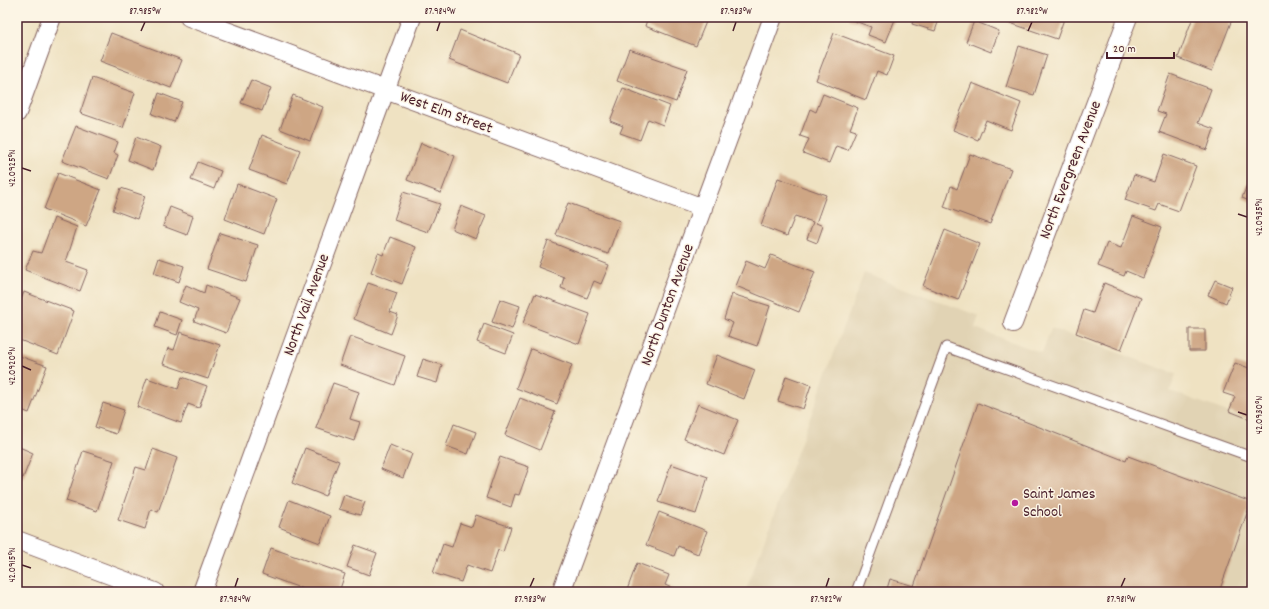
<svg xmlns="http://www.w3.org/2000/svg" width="1269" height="609" font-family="Dekko,sans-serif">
	<rect width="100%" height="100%" fill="#fcf5e5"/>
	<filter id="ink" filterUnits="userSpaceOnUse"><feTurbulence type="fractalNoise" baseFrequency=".025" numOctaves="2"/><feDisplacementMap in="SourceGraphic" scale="8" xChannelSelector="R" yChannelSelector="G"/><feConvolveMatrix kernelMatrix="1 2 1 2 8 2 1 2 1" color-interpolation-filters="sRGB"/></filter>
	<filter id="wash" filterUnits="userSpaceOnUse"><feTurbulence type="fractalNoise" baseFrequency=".012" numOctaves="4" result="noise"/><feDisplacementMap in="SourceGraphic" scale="16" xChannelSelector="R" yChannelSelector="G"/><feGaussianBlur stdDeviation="0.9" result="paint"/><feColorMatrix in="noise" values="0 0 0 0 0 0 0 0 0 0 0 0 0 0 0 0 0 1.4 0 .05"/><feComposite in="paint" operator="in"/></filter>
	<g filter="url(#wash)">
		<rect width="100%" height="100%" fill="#efe2c2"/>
		<!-- built -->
		<path fill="#e1d3b4" d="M864,273l115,43 -4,12 67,25 9,-25 125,46 -6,17 82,30v163l-3,8h-504z"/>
		<g id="blocks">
			<!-- building -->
			<path fill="#cea684" d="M648,17h60l-12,29 -51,-20z
				M850,17h46l-10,25 -18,-7 3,-8 -22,-8z
				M914,17h26l-5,14 -23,-7z
				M1009,17h50l5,2 -7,20 -50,-17z
				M1193,17h40l-21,54 -34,-13z
				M974,21l25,10 -8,21 -25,-10z
				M460,30l59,24 -12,29 -58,-23z
				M111,33l71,27 -11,28 -71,-27z
				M834,33l60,23 -7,19 -10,-4 -11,29 -50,-20z
				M1019,46l28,9 -13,40 -28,-8z
				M629,49l58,20 -11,33 -59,-21z
				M1170,74l41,15 -13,34 16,6 -7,21 -48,-18 7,-18 -9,-3z
				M92,78l43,15 -12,35 -43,-15z
				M251,80l20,8 -9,23 -21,-8z
				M972,83l49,20 -10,27 -25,-10 -8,20 -25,-10z
				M623,88l47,18 -7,19 -15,-6 -8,21 -20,-7 3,-7 -13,-5z
				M159,93l23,9 -8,20 -22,-8z
				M823,94l35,14 -8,21 6,2 -8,19 -12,-4 -7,17 -26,-10 6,-14 -9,-3 10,-27 6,3z
				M293,95l30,12 -13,34 -30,-12z
				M76,126l42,16 -4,11 4,2 -9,24 -47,-18z
				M262,135l38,15 -13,34 -38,-14z
				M136,137l25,10 -8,23 -25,-10z
				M421,143l34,13 -14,37 -34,-13z
				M970,154l41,15 -21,55 -46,-17 7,-21 6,3z
				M1164,154l32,12 -17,45 -20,-7 -3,7 -31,-11 9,-25 20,7z
				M198,162l23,9 -7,18 -23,-9z
				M58,173l43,17 -15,36 -42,-17z
				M1250,177l2,1v24l-10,-4z
				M778,178l48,17 -10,28 7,3 -6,17 -10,-4 6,-17 -18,-6 -8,20 -26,-10z
				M237,184l40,15 -13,35 -39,-15z
				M121,188l24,8 -8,23 -24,-9z
				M403,192l37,12 -12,28 -34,-12z
				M568,203l52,18 -12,33 -52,-19z
				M461,206l25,10 -10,23 -24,-10z
				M170,207l23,9 -6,19 -24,-9z
				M1133,216l29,11 -19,51 -17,-7 -2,5 -26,-10 9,-23 14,5z
				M54,218l23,9 -11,35 22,8 -8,21 -55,-21 8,-19 8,2z
				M945,230l35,14 -22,56 -35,-14z
				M220,233l38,12 -12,37 -39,-13z
				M390,237l26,10 -14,37 -31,-12 7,-19 5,2z
				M548,241l61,24 -8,19 -7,-3 -7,17 -26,-10 3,-11 -26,-10z
				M771,255l44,17 -16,40 -63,-26 10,-25 19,8z
				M159,258l25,8 -5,16 -25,-9z
				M1215,280l17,7 -6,16 -18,-8z
				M368,283l29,10 -7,19 8,3 -7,19 -37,-15z
				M1104,283l37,15 -20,52 -45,-17 8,-23 9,3z
				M186,285l18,8 2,-8 34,13 -14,35 -32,-12 4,-11 -19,-8z
				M24,292l50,19 -16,44 -41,-16v-29z
				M535,294l55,20 -11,30 -56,-21z
				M732,294l38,12 -13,40 -29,-10 5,-13 -9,-4z
				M500,299l20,7 -8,23 -20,-7z
				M160,312l22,8 -5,15 -22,-8z
				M484,324l29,11 -7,18 -29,-11z
				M1189,329h16v22h-16z
				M180,332l40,13 -12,34 -45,-15 5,-16 6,2z
				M350,336l55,20 -10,29 -55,-20z
				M531,349l41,16 -15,39 -41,-16z
				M17,355l30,11 -18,47 -12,-5z
				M717,355l38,15 -11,29 -38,-15z
				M423,359l19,6 -5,18 -20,-6z
				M1235,363l17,6v51l-23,-9 6,-14 -12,-4z
				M786,376l25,9 -8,24 -25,-8z
				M182,377l25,9 -8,22 -11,-4 -7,19 -44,-16 10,-29 31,11z
				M333,383l26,9 -9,27 10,3 -6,19 -38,-13z
				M520,398l35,14 -15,38 -35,-15z
				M103,403l21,7 -8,24 -21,-7z
				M978,403l148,58 2,-5 123,46 -32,90h-333l4,-13 24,7z
				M698,404l40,16 -14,35 -40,-16z
				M454,424l22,8 -8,22 -22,-8z
				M390,445l22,9 -9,24 -22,-9z
				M17,446l16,7 -10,25 -6,-2z
				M305,448l34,13 -14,35 -33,-13z
				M153,449l24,9 -19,54 -7,-3 -6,20 -27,-9 18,-53 10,3z
				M83,451l31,10 -17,50 -31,-10z
				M500,457l29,10 -10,28 -4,-1 -4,13 -25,-9z
				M671,464l37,13 -12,37 -38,-12z
				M344,495l21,7 -5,13 -21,-6z
				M289,500l41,16 -10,27 -41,-16z
				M659,512l48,19 -9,23 -20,-8 -4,10 -28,-11z
				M476,515l35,12 -8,25 -5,-2 -8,23 -23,-8 -6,17 -28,-9 10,-29 9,3 8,-24 12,4z
				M355,545l22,8 -8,22 -22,-8z
				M271,548l74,26 -6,18h-28l-49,-18z
				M637,563l32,12 -4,10 9,4 -2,3 -45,-2z"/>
		</g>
	</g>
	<g filter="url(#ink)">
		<use href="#blocks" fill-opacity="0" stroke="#846360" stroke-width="1"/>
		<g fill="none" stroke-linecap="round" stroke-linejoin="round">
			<!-- service casing -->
			<g stroke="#846360" stroke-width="11">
				<path id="service" d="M856,592l90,-245 306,110"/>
			</g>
			<!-- minor casing -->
			<g stroke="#846360" stroke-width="20">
				<path id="minor" d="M189,17l514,191
					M17,113l35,-96
					M1013,323l115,-306
					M17,540l138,52
					M202,592l210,-575
					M561,592l212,-575"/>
			</g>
			<!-- service -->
			<use href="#service" stroke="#fff" stroke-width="9"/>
			<!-- minor -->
			<use href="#minor" stroke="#fff" stroke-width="18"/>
		</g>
	</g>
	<!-- ticks -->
	<path fill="none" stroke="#4a1f2b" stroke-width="1.5" d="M141,31l4,-9M437,31l3,-9M733,31l3,-9M1028,31l4,-9M22,168l9,3M1238,214l9,3M22,366l9,4M1238,412l9,3M22,565l9,3M235,587l3,-9M530,587l4,-9M826,587l3,-9M1121,587l4,-9"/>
	<!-- markers -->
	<circle fill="#b5179e" stroke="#fcf5e5" stroke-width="1.5" cx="1015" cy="503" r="4"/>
	<g text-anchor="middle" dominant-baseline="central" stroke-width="3" stroke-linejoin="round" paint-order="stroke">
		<!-- street labels -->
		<g font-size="16" fill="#4a1f2b" stroke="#fcf5e5">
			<text transform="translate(446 113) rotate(20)">West Elm Street</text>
			<text transform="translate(1071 170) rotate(-69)">North Evergreen Avenue</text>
			<text transform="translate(307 305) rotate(-70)">North Vail Avenue</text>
			<text transform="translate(668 305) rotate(-70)">North Dunton Avenue</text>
		</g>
		<!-- poi labels -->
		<g font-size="16" fill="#4a1f2b" stroke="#fcf5e5" text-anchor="start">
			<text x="1023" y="494">Saint James<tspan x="1023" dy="18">School</tspan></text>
		</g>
	</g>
	<!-- margin -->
	<rect width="1269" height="609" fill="none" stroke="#fcf5e5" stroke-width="44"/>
	<!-- scale -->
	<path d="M1107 52v6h67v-6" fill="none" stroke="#4a1f2b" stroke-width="2"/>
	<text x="1113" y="52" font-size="12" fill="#4a1f2b" stroke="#fcf5e5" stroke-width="3" paint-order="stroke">20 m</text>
	<rect x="22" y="22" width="1225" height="565" fill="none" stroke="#4a1f2b" stroke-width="1.5"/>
	<g font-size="10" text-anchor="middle" fill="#4a1f2b">
		<text x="145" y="14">87.985°W</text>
		<text x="440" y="14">87.984°W</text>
		<text x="736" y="14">87.983°W</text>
		<text x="1032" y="14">87.982°W</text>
		<text transform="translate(11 168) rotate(-90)" y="4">42.0925°N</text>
		<text transform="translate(1258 217) rotate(-90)" y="4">42.0935°N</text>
		<text transform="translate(11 366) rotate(-90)" y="4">42.0920°N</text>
		<text transform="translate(1258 415) rotate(-90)" y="4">42.0930°N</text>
		<text transform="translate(11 565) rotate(-90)" y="4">42.0915°N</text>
		<text x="235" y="602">87.984°W</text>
		<text x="530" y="602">87.983°W</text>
		<text x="826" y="602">87.982°W</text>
		<text x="1121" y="602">87.981°W</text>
	</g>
</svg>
